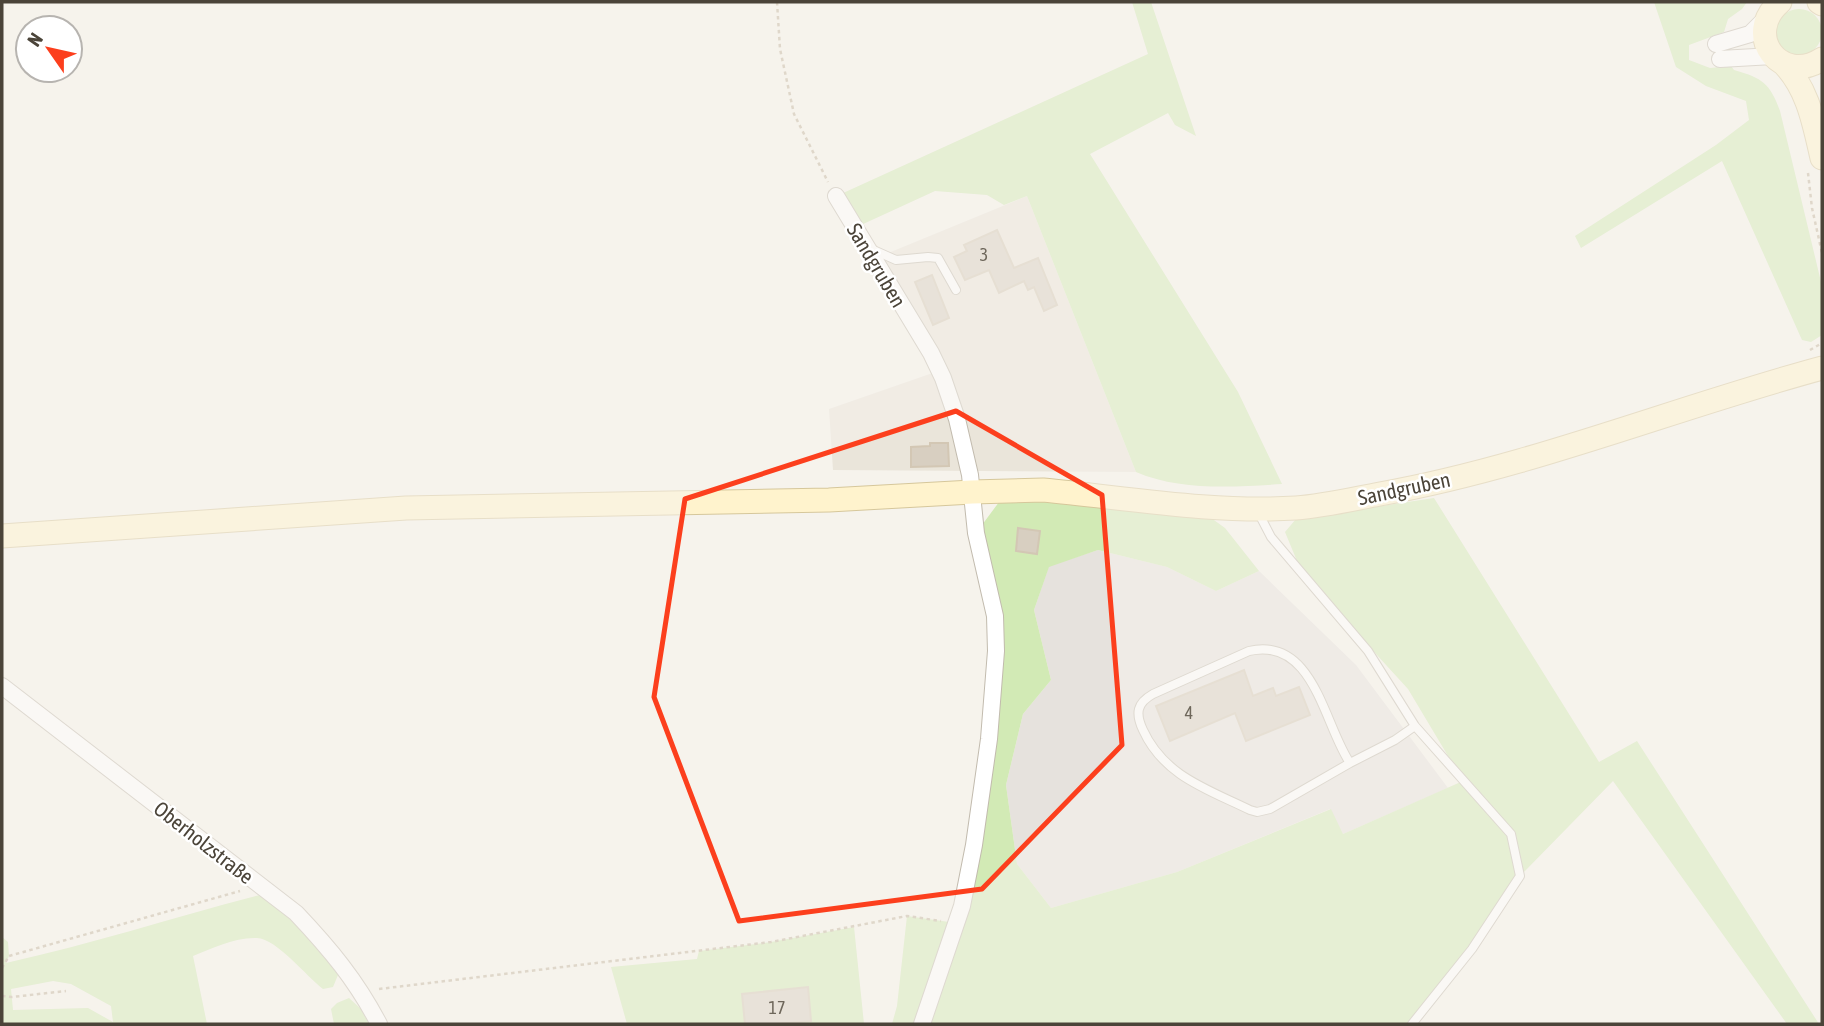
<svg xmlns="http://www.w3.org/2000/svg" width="1824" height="1026" font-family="'Asap Condensed',sans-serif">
	<rect width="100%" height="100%" fill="#f6f3ec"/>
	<!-- residential -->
	<path fill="#eae5da" d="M1027,196l109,276 -303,-2 -4,-61 118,-41 -66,-112z"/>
	<!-- industrial -->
	<path fill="#e6e2dd" d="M1098,550l69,17 49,24 43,-20 97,94 92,123 -105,46 -13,-25 -153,63 -126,36 -34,-44 -11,-79 17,-71 28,-34 -17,-70 15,-44z"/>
	<!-- green -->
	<path fill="#d2eab5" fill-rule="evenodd" d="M1132,2h19l45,134 -21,-11 -7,-12 -78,41 148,238 44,92c-48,3 -102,7 -146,-12l-109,-276 -23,9 -17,-10 -52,-4 -74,34 -20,-31 307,-140z
		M1654,2h93l-5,7 -14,10 -4,13 -35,13v15l21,8 21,-2 3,4c28,8 36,13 46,41l42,175v49l-11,7 -9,-2 -80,-179 -141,87 -6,-12 141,-91 33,-25 -3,-19 -40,-15 -30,-19z
		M1776 32a23 23 0 1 1 46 0a23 23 0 1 1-46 0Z
		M1008,490l185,15 32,23 34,43 -43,20 -49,-24 -69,-17 -49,17 -15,43 17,70 -28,34 -17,71 11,79 34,44 126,-36 154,-63 12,25 120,-53 -55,-92 -106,-116 -17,-41 11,-13 138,-21 165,264 38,-21 182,283h-32l-174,-243 -93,95 -48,73 -60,75h-520l5,-18 10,-90 49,7 40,-272 -20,-118z
		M260,895c30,23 59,46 78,80l-5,12 -10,2c-17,-13 -46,-50 -66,-51 -22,-1 -44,10 -64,18l14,68h-205v-87l6,5 1,14 -3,7c86,-19 169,-46 254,-68zM53,981l18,3 40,22 2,16 -25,-14 -75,2 -2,-21z
		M854,927l10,97h-237l-16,-57 86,-8 2,-8 72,-9z
		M349,998l12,11 8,15h-35l-3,-15 6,-6z"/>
	<!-- building -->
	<path fill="#d8cfc1" stroke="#d3c7b4" stroke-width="2" d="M997,230l17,38 24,-10 19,47 -13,6 -10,-24 -6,3 -4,-9 -25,12 -10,-23 -24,10 -11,-23 13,-6 -3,-6z
		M932,275l17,43 -16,7 -18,-43z
		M930,443h18l1,23 -38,1v-20l19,-1z
		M1018,528l22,3 -3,23 -21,-3z
		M1244,670l9,26 20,-8 3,8 23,-9 11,28 -64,26 -11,-28 -65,28 -14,-35z
		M808,987l3,34 -34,3h-32l-3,-30z"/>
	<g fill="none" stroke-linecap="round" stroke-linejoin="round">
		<!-- lane casing -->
		<g stroke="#c2bbae" stroke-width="10">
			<path id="lane" d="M869,248l27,12 32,-3 10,1 18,32
				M1258,512l13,25 97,114 47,75 96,108 9,42 -48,73 -60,75
				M1350,763l-80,46 -13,3 -7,-2c-43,-21 -86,-34 -107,-80 -8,-17 -6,-27 10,-36l96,-43c65,-15 75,74 101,112l45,-23 20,-14"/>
		</g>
		<!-- street casing -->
		<g stroke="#c2bbae" stroke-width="18">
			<path id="street" d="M1716,44l34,-10 17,-17
				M1720,59l53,-3
				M836,196l95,157 12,25 14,41 13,56 6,58 19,83 1,35 -7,88 -15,106 -12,61 -40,118
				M2,686l294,227c34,36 60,67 83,111"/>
		</g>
		<!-- secondary casing -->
		<g stroke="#d6c79b" stroke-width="25">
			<path id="secondary" d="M1780,2c-38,33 1,84 42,57
				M1819,2l3,2
				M1782,62c26,26 32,61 40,96
				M2,536l404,-28 423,-8 143,-8 71,-2c84,8 169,23 253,18 28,-2 57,-9 84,-14 151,-27 294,-86 442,-126"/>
		</g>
		<!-- path -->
		<path stroke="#c4b79f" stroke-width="2.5" stroke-dasharray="3.5 3.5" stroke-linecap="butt" d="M777,2l3,47 14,65 34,68
			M1808,173l4,35 10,45
			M1810,350l12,-7
			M2,968l7,-12 231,-65
			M379,989l392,-47 136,-26 34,5
			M2,996l10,1 54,-6"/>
		<!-- lane -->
		<use href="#lane" stroke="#fff" stroke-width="8"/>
		<!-- street -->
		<use href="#street" stroke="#fff" stroke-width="16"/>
		<!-- secondary -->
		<use href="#secondary" stroke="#fff3cd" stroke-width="23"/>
	</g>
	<!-- marked area -->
	<path d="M0 0H1824V1026H0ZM956,411l146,84 20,250 -140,144 -243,32 -85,-224 31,-198z" fill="#f6f3ec" fill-opacity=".55" fill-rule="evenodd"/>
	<path fill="none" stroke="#fc3f1d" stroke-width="5" stroke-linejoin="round" d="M956,411l146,84 20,250 -140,144 -243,32 -85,-224 31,-198z"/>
	<g text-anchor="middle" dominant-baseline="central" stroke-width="5" stroke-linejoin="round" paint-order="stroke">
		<!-- number labels -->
		<g font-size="18" fill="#6e675b">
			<text x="984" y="254">3</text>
			<text x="1189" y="712">4</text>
			<text x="777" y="1007">17</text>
		</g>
		<!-- street labels -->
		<g font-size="21" fill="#4b4439" stroke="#fff">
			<text transform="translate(877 265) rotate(59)">Sandgruben</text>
			<text transform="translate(1404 488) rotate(-12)">Sandgruben</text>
			<text transform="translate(204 842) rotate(38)">Oberholzstraße</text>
		</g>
	</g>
	<!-- border -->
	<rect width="1824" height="1026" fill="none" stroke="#4b4439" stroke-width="7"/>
	<!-- north arrow -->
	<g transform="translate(49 49) rotate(304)"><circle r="33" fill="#ffffff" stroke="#b7b4b0" stroke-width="2"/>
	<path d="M0-5L12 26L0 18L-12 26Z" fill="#fc3f1d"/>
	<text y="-10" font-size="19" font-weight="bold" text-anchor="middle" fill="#4b4439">N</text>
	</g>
</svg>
